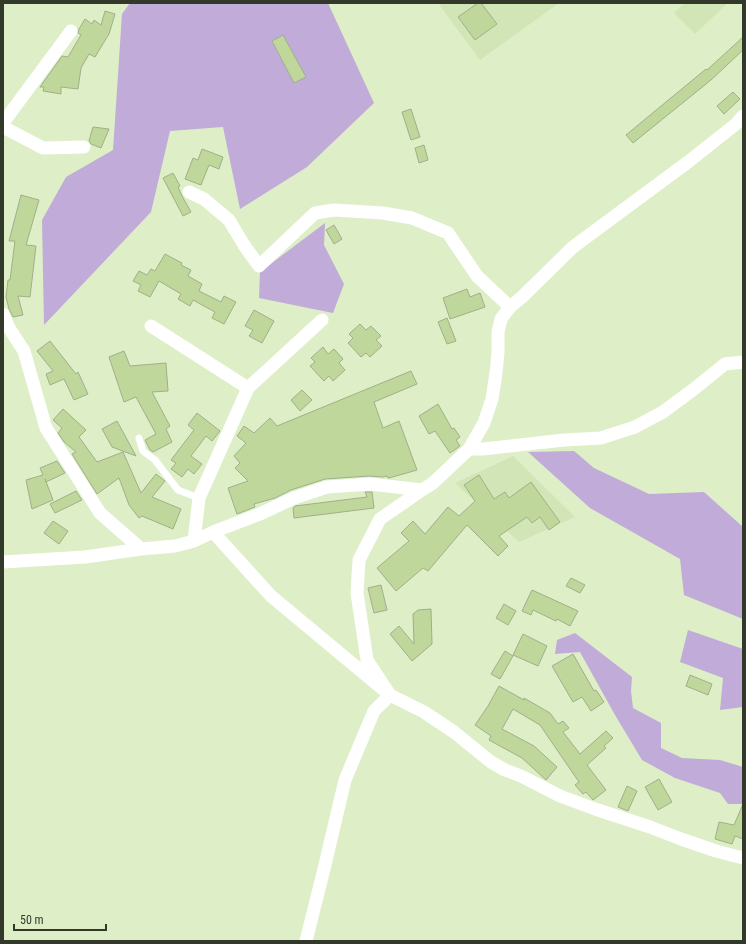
<svg xmlns="http://www.w3.org/2000/svg" width="746" height="944" font-family="'Roboto Condensed',sans-serif">
	<rect width="100%" height="100%" fill="#deeec7"/>
	<!-- built -->
	<path fill="#d2e5b7" d="M438,3h121l-79,57z
		M684,3h44l-33,31 -21,-21z
		M513,456l62,61 -56,25 -64,-59z"/>
	<!-- green -->
	<path fill="#c0abd9" d="M130,3h198l46,100 -67,64 -67,42 -17,-82 -53,4 -19,81 -107,113 -2,-105 24,-43 47,-27 9,-136z
		M325,223l-1,22 20,39 -11,29 -74,-15 1,-26z
		M574,451l20,17 55,26 55,-2 39,35v92l-59,-24 -4,-36 -90,-51 -62,-56z
		M688,630l55,19v58l-23,3 3,-32 -43,-16z
		M575,633l57,44 -1,14 2,17 28,15v25l21,10 38,2 23,7v37h-15l-8,-11 -45,-15 -33,-18 -27,-45 -35,-63 -25,2 2,-14z"/>
	<!-- building -->
	<path fill="#bfd79a" stroke="#a0af8a" d="M478,3h3l16,21 -22,16 -17,-23z
		M105,11l10,3 -6,20 -14,23 -6,-3 -8,14 -3,21 -17,-2v7l-18,-3 1,-4h-4l22,-31 6,1 13,-22 -3,-2 1,-4 6,-10 7,5 2,-4 7,5z
		M283,35l23,42 -12,6 -22,-42z
		M743,37v13l-32,30 -78,63 -7,-8 80,-66 1,1z
		M733,92l7,7 -16,15 -7,-8z
		M411,109l9,28 -9,3 -9,-28z
		M93,127l16,2 -8,19 -10,-4 -2,-3z
		M424,145l4,15 -9,3 -4,-15z
		M202,149l21,8 -4,12 -10,-4 -8,20 -16,-6 8,-21 5,2z
		M173,173l7,13 -2,1 4,9 9,16 -8,4 -20,-38z
		M21,195l18,5 -13,45 10,1 -6,51 -12,-1 5,19 -10,2 -4,-8 -3,-12 2,-17h2l5,-39h-6z
		M334,225l8,14 -8,5 -8,-14z
		M165,254l17,9 -1,2 10,5 -3,6 14,8 -3,7 22,11 3,-6 12,6 -12,22 -12,-6 3,-6 -22,-12 -3,6 -12,-7 3,-5 -22,-13 -9,16 -12,-6 3,-6 -8,-4 6,-10 8,4 4,-6 4,2z
		M467,289l3,8 10,-4 5,14 -35,12 -7,-21z
		M254,310l20,11 -12,22 -13,-7 4,-6 -8,-4z
		M447,318l9,23 -9,3 -9,-22z
		M360,324l6,6 5,-4 10,10 -5,4 6,6 -12,11 -4,-4 -5,4 -13,-14 5,-5 -4,-4z
		M50,341l26,33 2,-2 10,22 -14,6 -10,-21 -14,6 -4,-11 7,-3 -16,-20z
		M323,347l5,7 6,-5 9,10 -4,4 6,7 -12,11 -4,-5 -5,5 -14,-15 5,-4 -4,-4z
		M124,351l6,15 36,-3 2,28 -16,1 18,34 -4,3 6,13 -19,10 -3,-2 -5,-10 11,-6 -20,-37 -12,5 -15,-45z
		M411,371l6,13 -43,18 9,26 16,-7 18,49 -28,8h-1l-1,-2 -4,1 -14,-1 -44,3 -34,11 -16,8 -21,6 1,3 -18,7 -9,-26 20,-7 -13,-13 5,-5 -6,-7 12,-13 -9,-7 7,-10 10,7 16,-15 7,8z
		M302,390l10,10 -12,11 -9,-11z
		M438,404l14,25 2,-1 6,9 -4,3 4,6 -10,7 -15,-22 -6,3 -10,-18z
		M63,409l23,21 -7,7 18,25 26,-10 18,41 15,-19 9,7 -13,16 29,12 -8,20 -31,-13 -3,2 -10,-13 -10,-27 -22,16 -25,-40 4,-2 -12,-10 -6,-9 4,-5 -9,-8z
		M197,413l23,18 -8,10 -6,-5 -15,20 11,8 -8,10 -6,-5 -6,8 -11,-8 5,-6 -5,-3 23,-30 -6,-5z
		M117,421l19,35 -24,-9 -10,-18z
		M57,461l8,12 -19,9 -1,-3 8,21 -21,9 -6,-29 17,-5 -3,-7z
		M479,475l15,24 11,-7 4,6 22,-16 29,40 -11,8 -9,-13 -8,6 -5,-6 -28,19 9,10 -10,10 -31,-31 -39,46 -5,-3 -27,23 -19,-23 32,-27 -8,-8 12,-12 12,13 23,-27 11,9 16,-15 -11,-16z
		M76,491l6,9 -27,13 -5,-9z
		M365,492h7l2,16 -80,10 -1,-10 2,-2 72,-9z
		M53,521l15,10 -9,13 -15,-11z
		M571,578l14,7 -5,8 -14,-7z
		M381,585l6,25 -13,3 -6,-25z
		M532,590l46,21 -8,15 -13,-7 -1,2 -23,-11 -2,5 -9,-4z
		M504,604l12,7 -8,14 -12,-7z
		M431,609l1,35 -20,17 -22,-27 9,-8 15,18 -1,-30 5,-4z
		M523,634l24,12 -9,20 -25,-11z
		M505,651l8,5 -13,23 -9,-5z
		M573,654l21,37 2,-1 8,12 -13,9 -9,-14 -9,5 -21,-36z
		M690,675l22,9 -4,11 -22,-9z
		M499,686l25,14v-2l26,15 8,11 5,-3 6,7 -6,4 17,22 26,-23 7,7 -9,8 2,2 -19,17 19,25 -13,10 -7,-8 -3,2 -8,-9 4,-3 -39,-57 -27,-16 -11,20 32,17 23,21 -11,13 -24,-22 -33,-18 2,-4 -16,-11 13,-19z
		M659,779l13,23 -14,8 -13,-23z
		M627,786l10,5 -9,20 -10,-4z
		M743,804v35l-8,-3 -3,8 -17,-5 4,-17 15,3z"/>
	<g fill="none" stroke-linecap="round" stroke-linejoin="round">
		<!-- lane -->
		<path stroke="#fff" stroke-width="7" d="M139,438l4,13 12,9 23,30 21,8"/>
		<!-- street -->
		<path stroke="#fff" stroke-width="13" d="M3,123l68,-92
			M3,127l40,21 41,-1
			M189,192l15,7 25,21 15,25 15,21 56,-53 19,-3 49,3 29,5 36,15 29,43 33,31
			M3,314l6,14 15,23 22,77 54,85 41,36
			M151,326l97,62
			M469,449l15,-26 8,-24 4,-26 2,-21v-20l3,-13 9,-12 12,-10 51,-50 115,-85 48,-38 7,-8
			M422,490l-42,29 -21,41 -2,33 10,67 23,35 34,17 30,20 37,30 14,8 16,6 39,20 35,13 55,18 31,12 35,12 27,7
			M213,532l58,64 119,99 -16,16 -29,69 -21,89 -18,72
			M194,541l5,-43 49,-110 74,-68
			M3,562l82,-5 56,-8 34,-3 19,-5 19,-9 47,-18 34,-16 33,-11 43,-3 52,6 11,-7 36,-34h14l81,-9 37,-2 34,-11 28,-15 31,-23 31,-25 18,-2"/>
	</g>
	<!-- border -->
	<rect width="746" height="944" fill="none" stroke="#33392a" stroke-width="8"/>
	<!-- scale -->
	<path d="M14 924v6h92v-6" fill="none" stroke="#33392a" stroke-width="2"/>
	<text x="20" y="924" font-size="12" fill="#33392a" stroke="#deeec7" stroke-width="3" paint-order="stroke">50 m</text>
</svg>
